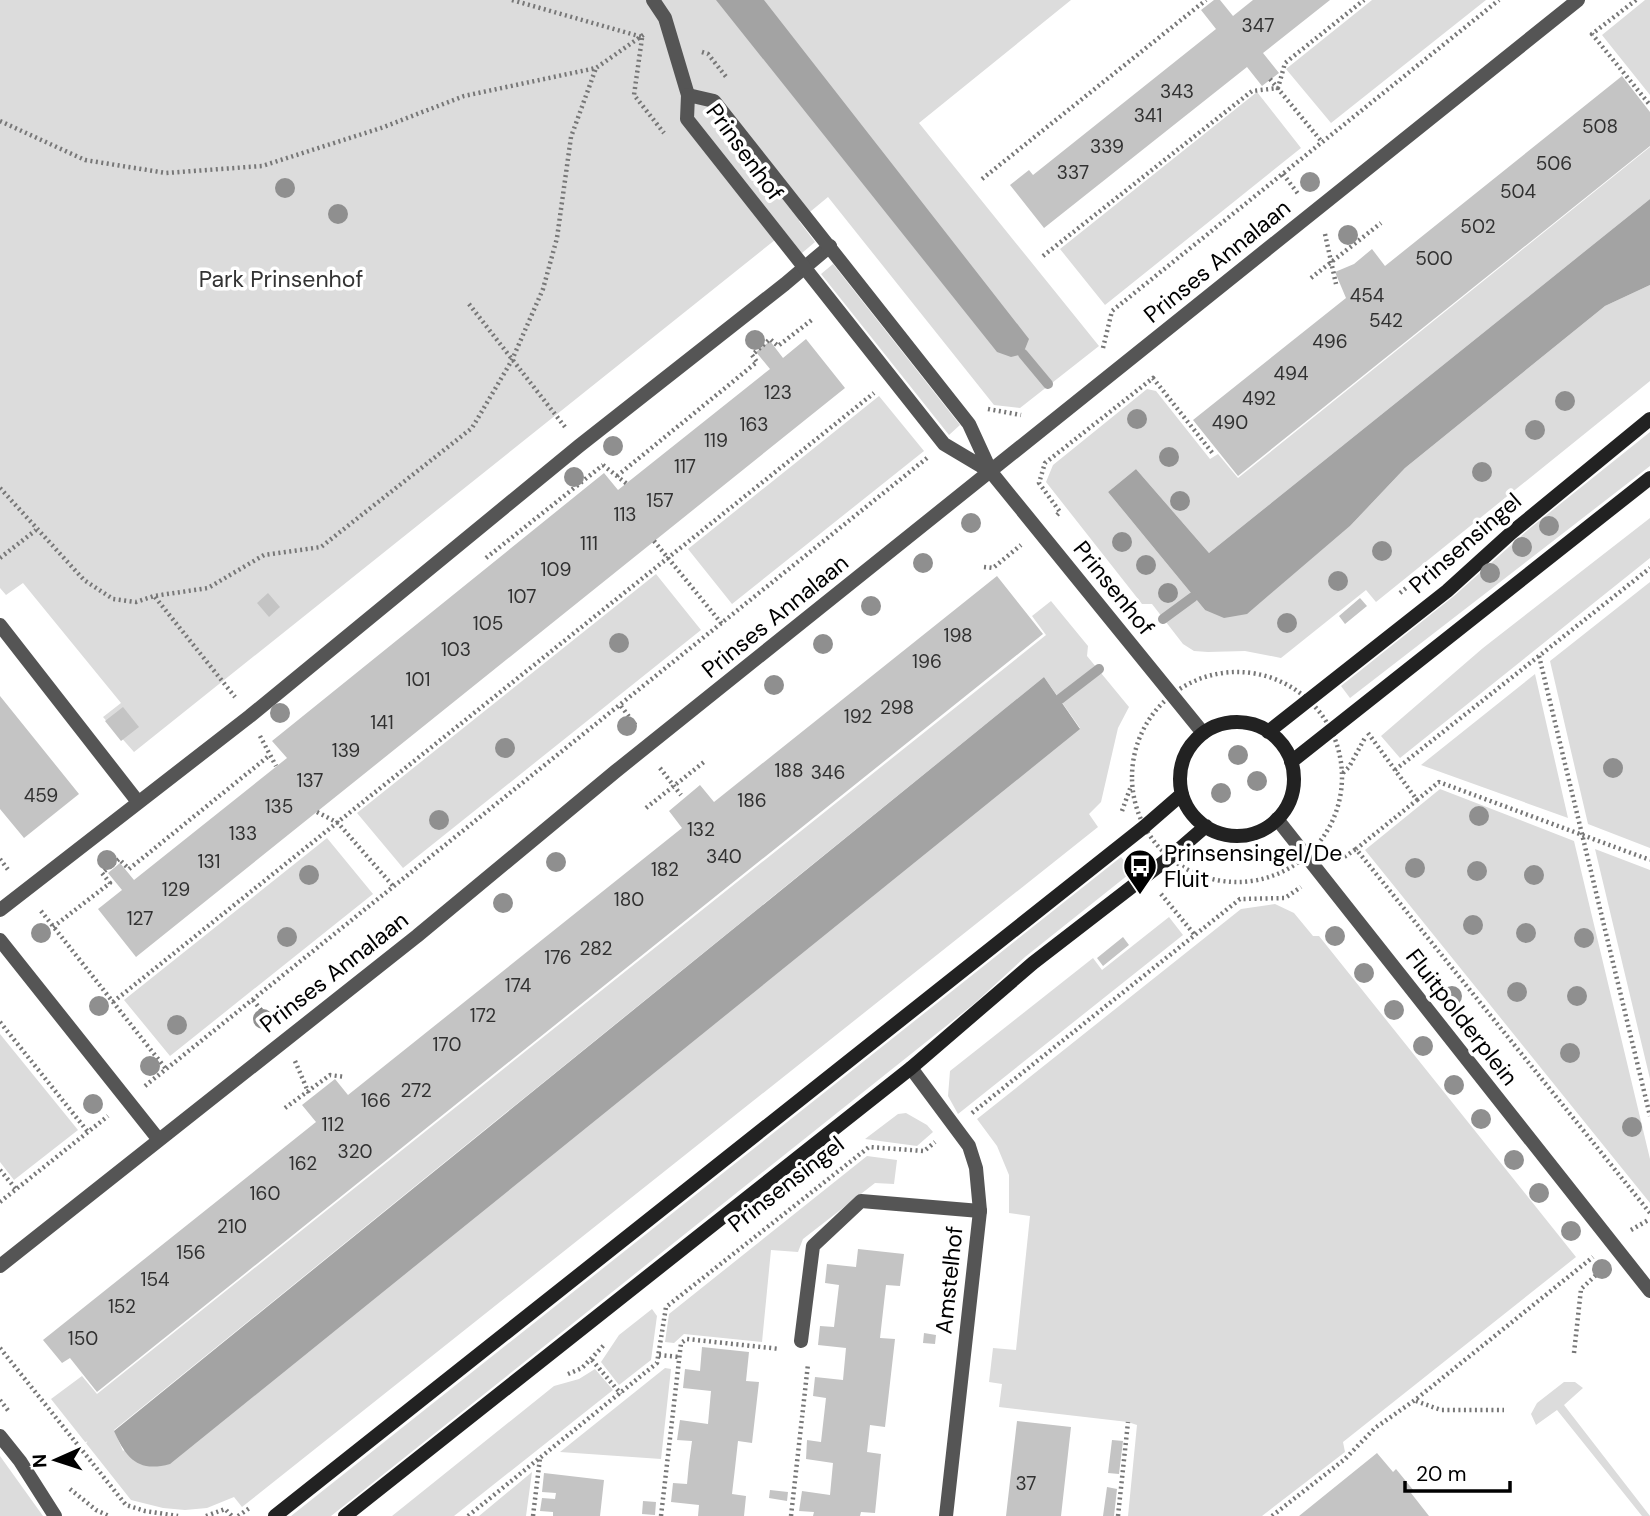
<svg xmlns="http://www.w3.org/2000/svg" width="1650" height="1516" font-family="'DM Sans',sans-serif">
	<rect width="100%" height="100%" fill="#fff"/>
	<!-- green -->
	<path fill="#dcdcdc" fill-rule="evenodd" d="M0,0h1071l-152,123 180,223 -79,62 -26,-3 -166,-208 -29,24 16,21 -13,11 -17,-21 -651,520 -31,-35 18,-14 -98,-120 -17,12 -6,-7z
		M1372,0h114l-155,123 -45,-54z
		M1645,0h5v95l-48,-60z
		M1257,92l44,56 -196,157 -45,-56z
		M1650,147v52l-441,354 -73,-84 -28,23 97,118 146,-85 54,-57 200,-162 45,-21v96l-274,221 -10,-12 -85,68 -36,-7 -37,1 -14,-1 -11,-7 -31,-40h-10l-96,-122 7,-17 94,-76 9,2 54,68 8,-5 20,24z
		M833,264l127,161 -11,10 -128,-161z
		M879,396l45,55 -192,153 -44,-55z
		M1650,432v34l-300,232 -9,-12 113,-90 75,-67z
		M1650,518v40l-250,200 -19,-22 102,-88z
		M656,574l45,56 -298,238 -46,-55z
		M1650,582v266l-62,-24 -38,-163z
		M1051,601l37,45 -1,10 42,51 -11,21 -17,74 -12,12 9,13 -856,680 -8,-10 -27,11 -22,2 -22,-2 -32,-8 -80,-101 31,-23 15,18 949,-759 -14,-19zM1044,677l36,51 -957,723 -9,-21z
		M1535,674l33,144 -147,-53z
		M1440,789l134,52 76,318v44l-285,-353z
		M327,838l46,56 -203,162 -46,-56z
		M1595,849l55,21v209z
		M1121,857l12,14 -108,86 -50,46 -644,513h-40z
		M1275,904l19,9 19,23h6l257,321 -233,185 2,10 -83,64h-134l9,-91 -9,-3 -129,-15 3,-23 -13,-2 4,-34 23,2 14,-134 -21,-3v-38l-12,-29 -20,-27 264,-210z
		M1169,917l14,18 -225,179 -10,-18 2,-25 143,-113 9,12z
		M0,1034l78,96 -64,50 -14,-18z
		M906,1113l21,12 6,7 -16,14 -52,-7 33,-25z
		M867,1156l30,4 -3,24 -19,-1 -72,56 -5,13 -27,-2 -9,92 -78,-8 -10,9 -9,-1 4,-28z
		M652,1309l5,7 -6,44 -32,25 -18,-23 18,-27z
		M665,1368l6,1 -10,90 -101,-7z
		M595,1369l18,21 -159,126h-62l162,-130 25,-7z
		M1564,1382h11l8,6 -19,17 86,111h-8l-85,-106 -21,15 -5,-11 6,-11z
		M0,1456l43,60h-43z
		M532,1472l-6,44h-47z"/>
	<!-- water -->
	<path fill="#a3a3a3" d="M716,0h48l265,339 -6,15 -12,3 -14,-5z
		M1650,199v86l-45,21 -200,162 -54,57 -104,89 -23,4 -19,-8 -97,-118 28,-23 73,84z
		M1044,677l36,52 -910,735c-32,9 -44,-6 -56,-33z"/>
	<g fill="none" stroke-linecap="round" stroke-linejoin="round">
		<!-- stream -->
		<path stroke="#a3a3a3" stroke-width="10" d="M1023,354l25,30
			M1163,619l30,-22
			M1060,699l39,-30"/>
	</g>
	<!-- building -->
	<path fill="#c4c4c4" d="M1214,0h6l13,16 20,-16h77l-67,53 16,20 -17,13 -15,-19 -203,161 -34,-43 19,-15 4,5 183,-146 -15,-19z
		M1622,76l28,36v34l-412,330 -45,-56 153,-122 -11,-26 19,-8 18,-15 13,17z
		M806,339l39,49 -709,569 -38,-48 24,-19 -14,-17 12,-10 14,17 153,-122 -15,-17 332,-268 14,17 152,-121 -14,-17 14,-11 13,17z
		M997,576l46,58 -946,758 -27,-34 -8,5 -19,-23 273,-218 -14,-17 33,-26 13,16 334,-267 -13,-17 31,-26 14,17z
		M268,593l12,14 -11,10 -12,-14z
		M1360,598l7,8 -22,18 -6,-8z
		M0,696l79,98 -55,44 -24,-29z
		M123,707l16,20 -18,14 -16,-20z
		M1123,937l6,8 -26,21 -6,-8z
		M858,1249l46,5 -4,32 -14,-1 -6,53 15,1 -10,88 -15,-2 -3,27 14,2 -6,59 -14,-1 -1,4h-47l1,-4 -15,-1 3,-20 28,4 3,-32 -27,-4 1,-19 14,2 5,-44 -13,-2 2,-19 28,3 3,-32 -28,-3 2,-19 14,1 5,-42 -14,-2 2,-19 29,3z
		M924,1333l12,2 -1,9 -12,-1z
		M702,1347l47,5 -3,29 13,1 -7,61 -14,-2 -3,27 -3,26 14,2 -2,20h-46l1,-11 -28,-3 2,-19 14,1 2,-21 3,-22 -15,-1 3,-20 28,4 3,-33 -28,-3 2,-19 15,2z
		M1017,1421l54,6 -10,89h-55z
		M1112,1440l11,1 -4,33 -11,-1z
		M1377,1453l16,19 3,-3 18,22 -3,2 18,23h-130z
		M544,1473l60,7 -4,36h-47v-4l-13,-1 2,-13 13,1 1,-6 -14,-1z
		M1107,1487l10,2 -3,27h-11z
		M770,1490l18,2 -1,9 -18,-3z
		M643,1501l13,1 -1,13 -13,-1z"/>
	<g fill="none" stroke-linecap="round" stroke-linejoin="round">
		<!-- path -->
		<path stroke="#777" stroke-width="4.5" stroke-dasharray="2 3.5" stroke-linecap="butt" d="M512,0l130,37
			M1636,0l-44,34 58,71
			M642,38l-8,57 30,38
			M702,52l6,2 19,24
			M1270,79l52,63
			M0,121l85,39 81,13 96,-7 119,-38 83,-32 132,-28 50,-35
			M1283,174l16,21
			M982,179l224,-179
			M1325,234l11,50
			M1043,256l209,-165 26,-3 7,-25 79,-63
			M1311,278l70,-55
			M469,304l96,123
			M1103,348l9,-37 387,-311
			M988,409l33,6
			M603,465l24,19
			M617,476l140,-114 -5,-7 18,-16 8,7 35,-27
			M0,488l84,92 29,19 23,3 18,-6 54,-8 56,-33 57,-8 151,-119 40,-68 31,-71 14,-51 14,-101 25,-69
			M1057,515l3,-3 -21,-29 6,-20 108,-85 61,77
			M654,541l68,83
			M0,558l36,-28
			M486,558l117,-93
			M984,567l9,1 28,-23
			M1400,593l34,-28
			M155,597l80,100
			M1539,656l111,460
			M1132 777a105 105 0 1 1 210 0a105 105 0 1 1-210 0Z
			M621,706l15,20
			M1368,733l49,67 -61,49 294,364
			M260,736l16,30
			M660,768l21,27
			M1395,770l255,-202
			M1343,773l6,-6 17,-31
			M1417,800l22,-18 211,78
			M646,808l58,-46
			M1122,811l9,-25
			M317,812l21,11 55,63
			M0,859l9,12
			M1340,860l16,-11
			M1161,894l33,40
			M41,911l125,158
			M53,927l57,-44 -8,-10 17,-14 10,10 141,-114
			M253,1000l17,21
			M113,1002l761,-609
			M0,1022l88,110
			M295,1061l15,35
			M145,1086l782,-628
			M285,1108l45,-33 15,2
			M972,1113l268,-214 45,-1 16,-11
			M0,1170l16,19
			M0,1202l108,-86
			M1631,1230l19,-11
			M0,1348l126,157 19,6 33,5
			M1574,1353l7,-64 15,-14 4,-8
			M659,1355l20,2
			M592,1360l29,34
			M568,1374l14,-6 22,-23
			M0,1400l10,13
			M1416,1401l25,9h63
			M70,1489l26,21 13,6
			M206,1516l19,-7 7,7
			M238,1516l13,-9
			M468,1516l189,-153 9,-56 203,-160 55,4 11,-9
			M533,1516l7,-58
			M661,1516l20,-173 6,-4 93,10
			M791,1516l17,-152
			M1118,1516l10,-94
			M1272,1516l73,-57 30,-31 40,-28 178,-143"/>
		<!-- service -->
		<path stroke="#555" stroke-width="14" d="M653,0l12,18 23,77
			M0,625l138,177
			M0,910l250,-194 329,-270 206,-162 45,-38
			M801,1341l12,-95 48,-45 119,10"/>
		<!-- minor -->
		<path stroke="#555" stroke-width="14" d="M991,472l-47,-28 -257,-325 1,-24 26,6 255,323 22,48 212,261
			M1277,819l373,472
			M0,940l159,200
			M911,1068l58,78 7,22 4,43 -34,305
			M0,1266l417,-330 199,-165 962,-771"/>
		<!-- tertiary -->
		<path stroke="#555" stroke-width="14" d="M0,1436l20,25 35,55"/>
		<!-- secondary -->
		<path stroke="#222" stroke-width="14" d="M1180 779a57 57 0 1 1 114 0a57 57 0 1 1-114 0Z
			M1268,732l179,-141 64,-58 139,-114
			M1291,762l359,-284
			M275,1516l869,-689 38,-33
			M345,1516l566,-448 122,-105 136,-105 37,-32"/>
	</g>
	<!-- trees -->
	<g fill="#8f8f8f">
		<circle cx="1310" cy="182" r="10"/>
		<circle cx="285" cy="188" r="10"/>
		<circle cx="338" cy="214" r="10"/>
		<circle cx="1348" cy="235" r="10"/>
		<circle cx="755" cy="340" r="10"/>
		<circle cx="1565" cy="401" r="10"/>
		<circle cx="1137" cy="419" r="10"/>
		<circle cx="1535" cy="430" r="10"/>
		<circle cx="613" cy="446" r="10"/>
		<circle cx="1169" cy="457" r="10"/>
		<circle cx="1482" cy="472" r="10"/>
		<circle cx="574" cy="477" r="10"/>
		<circle cx="1180" cy="501" r="10"/>
		<circle cx="971" cy="523" r="10"/>
		<circle cx="1549" cy="526" r="10"/>
		<circle cx="1122" cy="542" r="10"/>
		<circle cx="1522" cy="547" r="10"/>
		<circle cx="1382" cy="551" r="10"/>
		<circle cx="923" cy="563" r="10"/>
		<circle cx="1146" cy="565" r="10"/>
		<circle cx="1490" cy="573" r="10"/>
		<circle cx="1338" cy="581" r="10"/>
		<circle cx="1168" cy="593" r="10"/>
		<circle cx="871" cy="606" r="10"/>
		<circle cx="1287" cy="623" r="10"/>
		<circle cx="619" cy="643" r="10"/>
		<circle cx="823" cy="644" r="10"/>
		<circle cx="774" cy="685" r="10"/>
		<circle cx="280" cy="713" r="10"/>
		<circle cx="627" cy="726" r="10"/>
		<circle cx="505" cy="748" r="10"/>
		<circle cx="1238" cy="755" r="10"/>
		<circle cx="1613" cy="768" r="10"/>
		<circle cx="1257" cy="781" r="10"/>
		<circle cx="1221" cy="793" r="10"/>
		<circle cx="1479" cy="816" r="10"/>
		<circle cx="439" cy="820" r="10"/>
		<circle cx="107" cy="860" r="10"/>
		<circle cx="556" cy="862" r="10"/>
		<circle cx="1415" cy="868" r="10"/>
		<circle cx="1477" cy="871" r="10"/>
		<circle cx="309" cy="875" r="10"/>
		<circle cx="1534" cy="875" r="10"/>
		<circle cx="503" cy="903" r="10"/>
		<circle cx="1473" cy="925" r="10"/>
		<circle cx="41" cy="933" r="10"/>
		<circle cx="1526" cy="933" r="10"/>
		<circle cx="1335" cy="936" r="10"/>
		<circle cx="287" cy="937" r="10"/>
		<circle cx="1584" cy="938" r="10"/>
		<circle cx="1364" cy="973" r="10"/>
		<circle cx="1517" cy="992" r="10"/>
		<circle cx="1452" cy="996" r="10"/>
		<circle cx="1577" cy="996" r="10"/>
		<circle cx="99" cy="1006" r="10"/>
		<circle cx="1394" cy="1010" r="10"/>
		<circle cx="263" cy="1019" r="10"/>
		<circle cx="177" cy="1025" r="10"/>
		<circle cx="1423" cy="1046" r="10"/>
		<circle cx="1570" cy="1053" r="10"/>
		<circle cx="150" cy="1066" r="10"/>
		<circle cx="1454" cy="1085" r="10"/>
		<circle cx="93" cy="1104" r="10"/>
		<circle cx="1481" cy="1119" r="10"/>
		<circle cx="1632" cy="1127" r="10"/>
		<circle cx="1514" cy="1160" r="10"/>
		<circle cx="1539" cy="1193" r="10"/>
		<circle cx="1571" cy="1231" r="10"/>
		<circle cx="1602" cy="1269" r="10"/>
	</g>
	<!-- icons -->
	<defs>
		<g id="bus-pin" transform="scale(1.75)"><path d="M0 17L-7.5 6A9.5 9.5 0 1 1 7.5 6Z" fill="#000" stroke="#fff"/><path d="M-5-6H5V4H4V6H2V4H-2V6H-4V4H-5ZM-3.5-4V0h7V-4ZM-3.5 1.2v1.5H-2V1.2ZM2 1.2v1.5H3.5V1.2Z" fill="#fff"/></g>
	</defs>
	<g fill-rule="evenodd">
		<use href="#bus-pin" x="1140" y="866"/>
	</g>
	<g text-anchor="middle" dominant-baseline="central" stroke-width="7" stroke-linejoin="round" paint-order="stroke">
		<!-- number labels -->
		<g font-size="19" fill="#313131">
			<text x="1258" y="25">347</text>
			<text x="1177" y="91">343</text>
			<text x="1148" y="115">341</text>
			<text x="1600" y="126">508</text>
			<text x="1107" y="146">339</text>
			<text x="1554" y="163">506</text>
			<text x="1073" y="172">337</text>
			<text x="1518" y="191">504</text>
			<text x="1478" y="226">502</text>
			<text x="1434" y="258">500</text>
			<text x="1367" y="295">454</text>
			<text x="1386" y="320">542</text>
			<text x="1330" y="341">496</text>
			<text x="1291" y="373">494</text>
			<text x="778" y="392">123</text>
			<text x="1259" y="398">492</text>
			<text x="1230" y="422">490</text>
			<text x="754" y="424">163</text>
			<text x="716" y="440">119</text>
			<text x="685" y="466">117</text>
			<text x="660" y="500">157</text>
			<text x="625" y="514">113</text>
			<text x="589" y="543">111</text>
			<text x="556" y="569">109</text>
			<text x="522" y="596">107</text>
			<text x="488" y="623">105</text>
			<text x="958" y="635">198</text>
			<text x="456" y="649">103</text>
			<text x="927" y="661">196</text>
			<text x="418" y="679">101</text>
			<text x="897" y="707">298</text>
			<text x="858" y="716">192</text>
			<text x="382" y="722">141</text>
			<text x="346" y="750">139</text>
			<text x="789" y="770">188</text>
			<text x="828" y="772">346</text>
			<text x="310" y="780">137</text>
			<text x="41" y="795">459</text>
			<text x="752" y="800">186</text>
			<text x="279" y="806">135</text>
			<text x="701" y="829">132</text>
			<text x="243" y="833">133</text>
			<text x="724" y="856">340</text>
			<text x="209" y="861">131</text>
			<text x="665" y="869">182</text>
			<text x="176" y="889">129</text>
			<text x="629" y="899">180</text>
			<text x="140" y="918">127</text>
			<text x="596" y="948">282</text>
			<text x="558" y="957">176</text>
			<text x="518" y="985">174</text>
			<text x="483" y="1015">172</text>
			<text x="447" y="1044">170</text>
			<text x="416" y="1090">272</text>
			<text x="376" y="1100">166</text>
			<text x="333" y="1124">112</text>
			<text x="355" y="1151">320</text>
			<text x="303" y="1163">162</text>
			<text x="265" y="1193">160</text>
			<text x="232" y="1226">210</text>
			<text x="191" y="1252">156</text>
			<text x="155" y="1279">154</text>
			<text x="122" y="1306">152</text>
			<text x="83" y="1338">150</text>
			<text x="1026" y="1483">37</text>
		</g>
		<!-- street labels -->
		<g font-size="23" fill="#000" stroke="#fff">
			<text transform="translate(745 152) rotate(54)">Prinsenhof</text>
			<text transform="translate(1217 261) rotate(-39)">Prinses Annalaan</text>
			<text transform="translate(1465 543) rotate(-41)">Prinsensingel</text>
			<text transform="translate(1114 588) rotate(51)">Prinsenhof</text>
			<text transform="translate(775 616) rotate(-39)">Prinses Annalaan</text>
			<text transform="translate(334 972) rotate(-38)">Prinses Annalaan</text>
			<text transform="translate(1462 1017) rotate(52)">Fluitpolderplein</text>
			<text transform="translate(786 1184) rotate(-38)">Prinsensingel</text>
			<text transform="translate(949 1280) rotate(-84)">Amstelhof</text>
		</g>
		<!-- park labels -->
		<g font-size="23" fill="#333" stroke="#fff">
			<text x="281" y="279">Park Prinsenhof</text>
		</g>
		<!-- poi labels -->
		<g font-size="23" fill="#000" stroke="#fff" text-anchor="start">
			<text x="1164" y="853">Prinsensingel/De<tspan x="1164" dy="26">Fluit</tspan></text>
		</g>
	</g>
	<!-- north arrow -->
	<g transform="translate(56 1460) rotate(267)" stroke="#ffffff" stroke-width="5" paint-order="stroke">
	<path d="M0-5L12 26L0 18L-12 26Z" fill="#000000"/>
	<text y="-10" font-size="19" font-weight="bold" text-anchor="middle" fill="#000000">N</text>
	</g>
	<!-- scale -->
	<path d="M1405 1481v10h105v-10" fill="none" stroke="#000000" stroke-width="3.5"/>
	<text x="1416" y="1481" font-size="21" fill="#000000" stroke="#ffffff" stroke-width="5" paint-order="stroke">20 m</text>
</svg>
